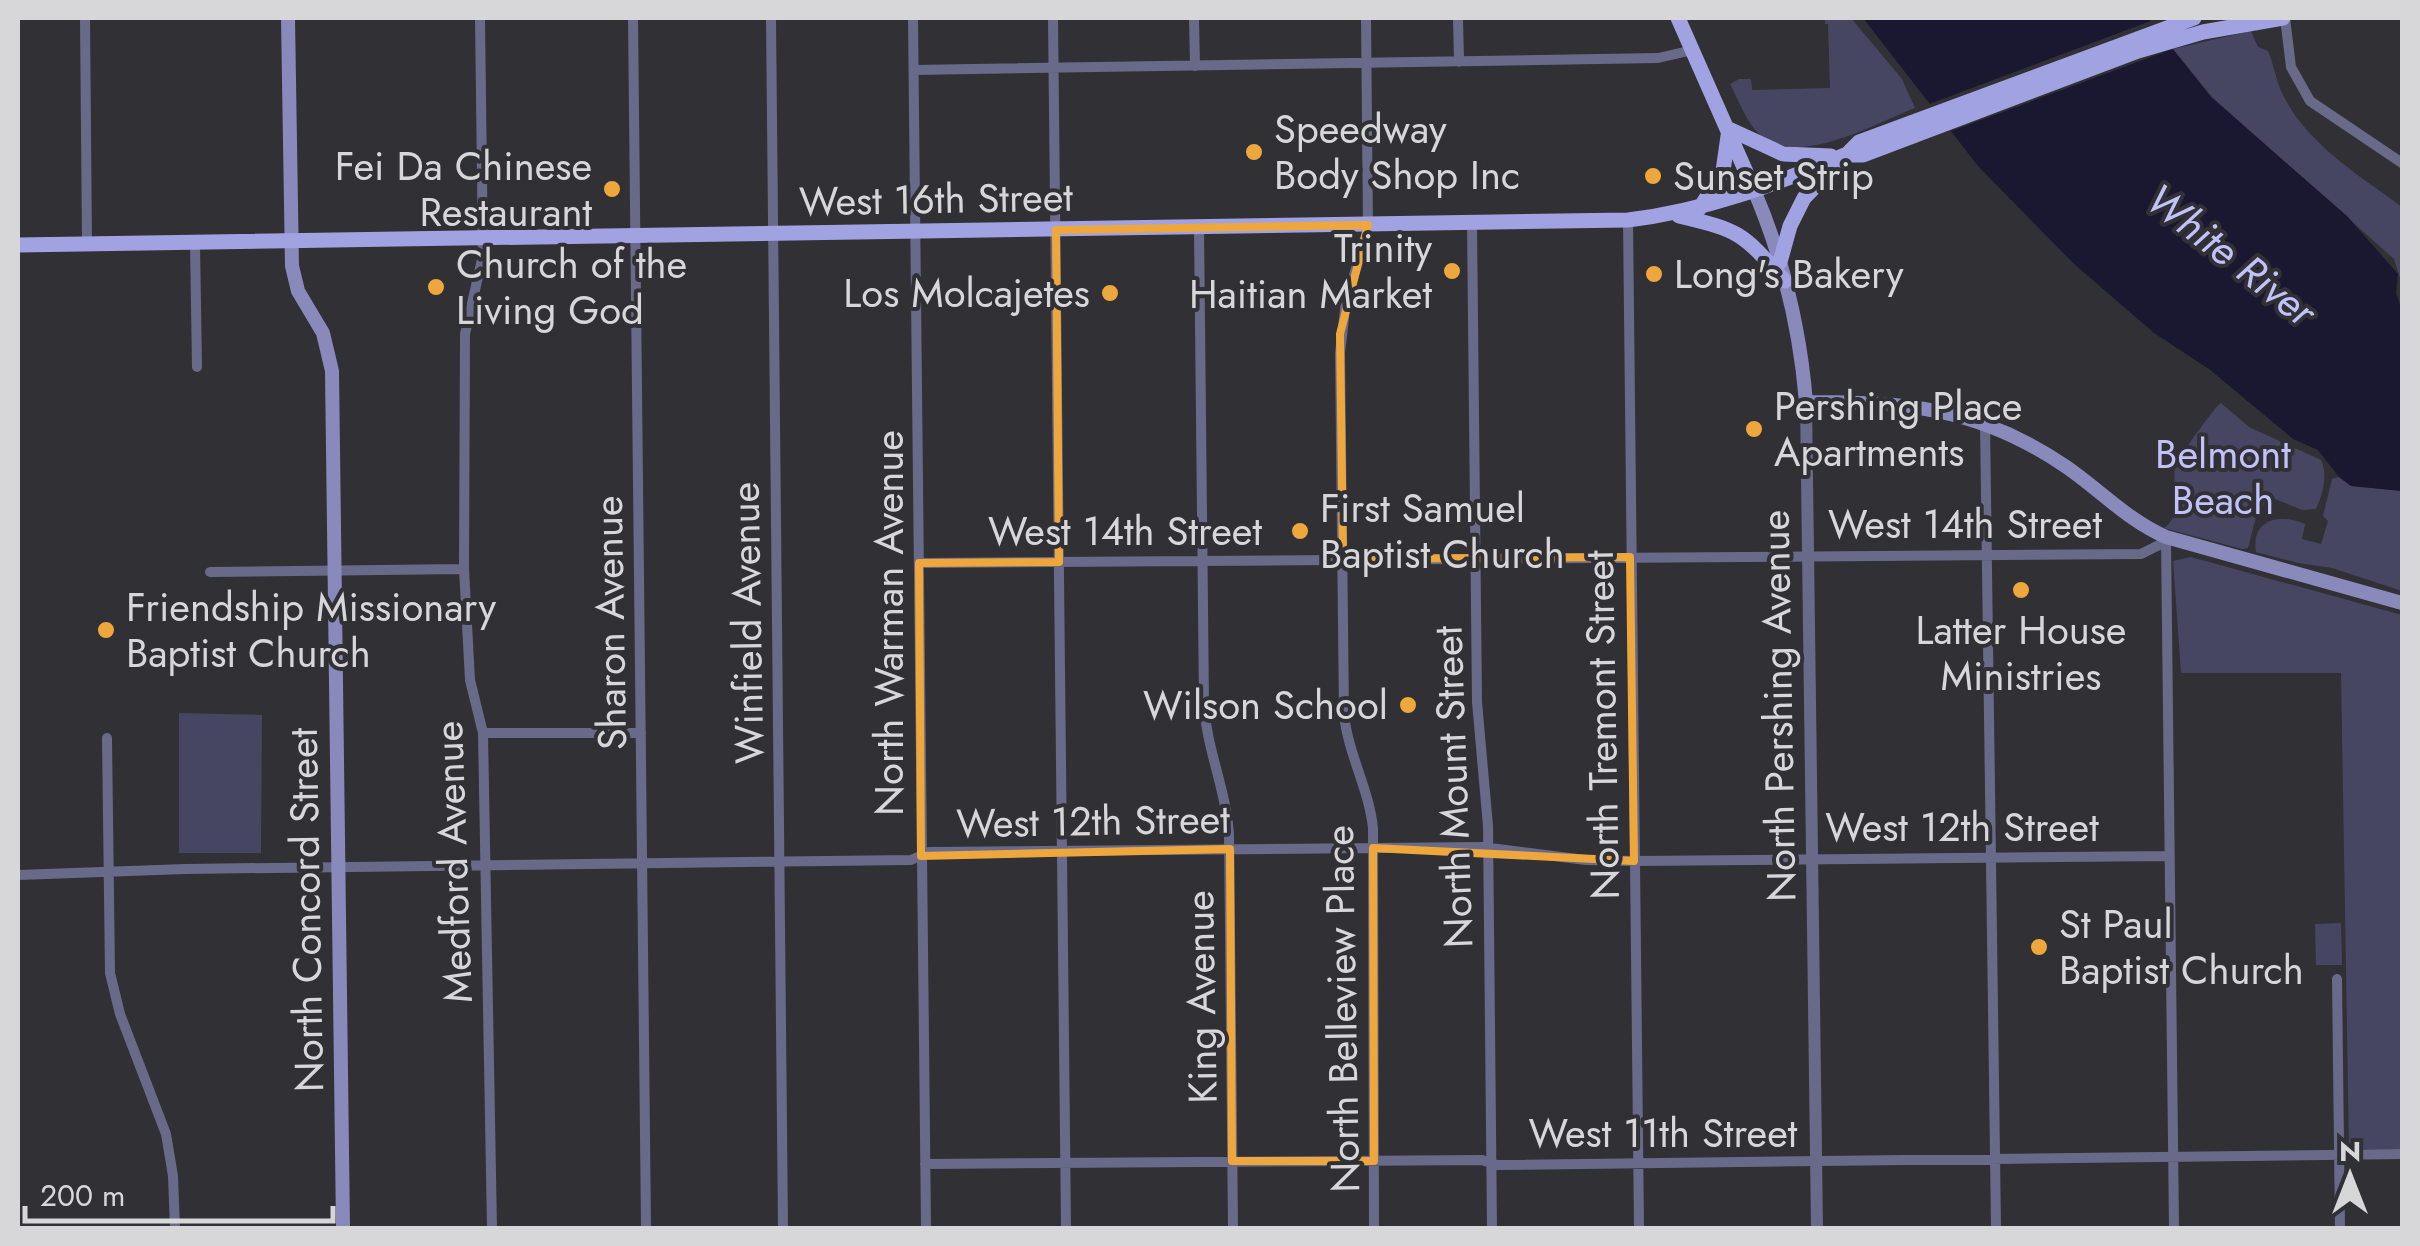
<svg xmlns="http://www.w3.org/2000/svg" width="2420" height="1246" font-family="Jost,sans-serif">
	<rect width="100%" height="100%" fill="#303035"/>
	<!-- green -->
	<path fill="#464662" d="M1825,18h26l51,61 13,29c-42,16 -119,62 -157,25 -12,-12 -20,-34 -28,-49l9,-5h12l1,11 78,-2 -2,-64h-3z
		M2251,31l7,16 10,4c6,14 8,30 15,44 25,50 76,80 119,112v77l-8,-25 -182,-162 -39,-48z
		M2221,403l28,24 72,33c7,15 2,34 -5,49l-14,1 -32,-13 -13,16 -9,35 -6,1 -78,-21c19,-13 8,-41 11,-61 2,-7 40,-61 46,-64z
		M2339,477l12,9 51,5v100l-70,-23 -34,-5 -42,-11c-5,-33 23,-39 49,-28l-3,15 19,5 7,-23 -5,-5 9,-37z
		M2191,557l211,58v534h-53l-8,-476h-160l-8,-112z
		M179,713l83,2 -1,138h-82z
		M2341,923l1,42h-26l-1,-41z"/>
	<!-- water -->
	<path fill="#191830" d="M1863,18h285l63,79 136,119 51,58 -2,19 6,17v181l-51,-5 -12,-9 -21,-27 -25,-11 -84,-70 -55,-36 -81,-70 -95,-97z"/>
	<!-- pier -->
	<path fill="#303035" d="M2156,19l22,28 -232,86 -22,-27z"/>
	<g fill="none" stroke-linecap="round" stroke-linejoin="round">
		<!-- minor -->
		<path stroke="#696a89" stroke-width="10" d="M85,18l2,226
			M480,18l3,237 -18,79 -1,235 6,111 13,53 9,495
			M633,18l13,1210
			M771,18l12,1210
			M913,18l13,1210
			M1053,18l13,1210
			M1194,18l1,48
			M1366,18l2,211 -22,72 -6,52 4,361c4,40 25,75 29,114l1,400
			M1458,18l1,44
			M2285,18l6,49 19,34 92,62
			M914,70l744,-12 35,-8
			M1628,220l11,1008
			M1472,223l5,479 11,124 4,402
			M1199,228l5,475c2,45 22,86 25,131l4,394
			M195,243l2,124
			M1985,423l11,805
			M2166,540l8,688
			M919,563l1222,-9 18,-9 7,-8
			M210,572l254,-3
			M483,733h158
			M107,738l3,235 10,41 46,120 7,42 2,52
			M18,875l167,-6 726,-9 18,-8 553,-5 104,13 48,1 535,-5
			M2337,979l3,249
			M925,1164l557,-4 15,5 905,-11"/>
		<!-- tertiary -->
		<path stroke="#696a89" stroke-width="12" d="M1806,402l11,826"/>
		<!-- secondary -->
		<path stroke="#898abb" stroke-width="14" d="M288,18l4,248 6,25 25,42 9,38 11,857
			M1754,190c29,68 46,139 52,212 101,0 172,5 259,64 34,23 62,54 101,71l236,66"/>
		<!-- primary -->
		<path stroke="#a1a2e1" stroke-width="15" d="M1678,18l76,172
			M1729,129l54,25 48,2
			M1700,208l23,-37 6,-42
			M1679,216c63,15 63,17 106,65
			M18,245l1610,-25c76,-9 146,-35 217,-65h18l275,-104 65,-19 80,-14
			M1780,262l10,-36 14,-28 55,-56 335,-124"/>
	</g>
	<!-- marked area -->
	<path fill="none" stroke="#eea73c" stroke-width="8" stroke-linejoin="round" d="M1368,225l-28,109 3,225 287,-2 4,304 -261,-13 1,313h-142l-2,-312 -309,7 -2,-293 140,-1 -3,-332z"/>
	<!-- markers -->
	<g fill="#eea73c" stroke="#303035" stroke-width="4">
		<circle cx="1254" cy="152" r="10"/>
		<circle cx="1653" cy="176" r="10"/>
		<circle cx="612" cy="189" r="10"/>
		<circle cx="1452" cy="271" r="10"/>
		<circle cx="1654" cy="274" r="10"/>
		<circle cx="436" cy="287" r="10"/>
		<circle cx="1110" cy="293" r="10"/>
		<circle cx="1754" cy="429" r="10"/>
		<circle cx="1300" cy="531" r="10"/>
		<circle cx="2021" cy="590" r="10"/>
		<circle cx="106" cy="630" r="10"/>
		<circle cx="1408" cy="705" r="10"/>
		<circle cx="2039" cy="947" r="10"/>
	</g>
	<g text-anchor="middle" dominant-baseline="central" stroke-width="8" stroke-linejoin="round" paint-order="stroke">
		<!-- poi labels -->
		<g font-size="40" fill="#d7d7da" stroke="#303035" text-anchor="start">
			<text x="1274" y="129">Speedway<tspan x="1274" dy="46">Body Shop Inc</tspan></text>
			<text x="592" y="166" text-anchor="end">Fei Da Chinese<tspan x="592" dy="46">Restaurant</tspan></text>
			<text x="1673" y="176">Sunset Strip</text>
			<text x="1432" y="248" text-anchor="end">Trinity<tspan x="1432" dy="46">Haitian Market</tspan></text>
			<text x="456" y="264">Church of the<tspan x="456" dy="46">Living God</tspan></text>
			<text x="1674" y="274">Long's Bakery</text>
			<text x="1090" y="293" text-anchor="end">Los Molcajetes</text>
			<text x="1774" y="406">Pershing Place<tspan x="1774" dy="46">Apartments</tspan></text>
			<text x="1320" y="508">First Samuel<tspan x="1320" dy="46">Baptist Church</tspan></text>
			<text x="126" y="607">Friendship Missionary<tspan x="126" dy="46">Baptist Church</tspan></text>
			<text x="2021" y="630" text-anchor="middle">Latter House<tspan x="2021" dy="46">Ministries</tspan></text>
			<text x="1388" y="705" text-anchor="end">Wilson School</text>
			<text x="2059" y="924">St Paul<tspan x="2059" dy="46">Baptist Church</tspan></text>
		</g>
		<!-- street labels -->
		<g font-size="40" fill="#d7d7da" stroke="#303035">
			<text transform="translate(936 199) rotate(-1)">West 16th Street</text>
			<text x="1965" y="524">West 14th Street</text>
			<text x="1125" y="531">West 14th Street</text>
			<text transform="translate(610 623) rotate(-91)">Sharon Avenue</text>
			<text transform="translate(747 623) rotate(-91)">Winfield Avenue</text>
			<text transform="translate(889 623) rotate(-90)">North Warman Avenue</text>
			<text transform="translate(1778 706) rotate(-91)">North Pershing Avenue</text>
			<text transform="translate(1602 725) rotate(-91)">North Tremont Street</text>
			<text transform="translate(1453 787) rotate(-92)">North Mount Street</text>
			<text transform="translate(1093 821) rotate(-1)">West 12th Street</text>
			<text x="1962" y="827">West 12th Street</text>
			<text transform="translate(453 862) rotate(-92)">Medford Avenue</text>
			<text transform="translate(306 910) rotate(-91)">North Concord Street</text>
			<text transform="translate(1201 997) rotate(-91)">King Avenue</text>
			<text transform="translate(1342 1009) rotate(-91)">North Belleview Place</text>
			<text x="1663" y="1133">West 11th Street</text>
		</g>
		<!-- park labels -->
		<g font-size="40" fill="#c0c2f8" stroke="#303035">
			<text x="2223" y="454">Belmont<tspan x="2223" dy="46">Beach</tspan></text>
		</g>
		<!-- water labels -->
		<g font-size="42" font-style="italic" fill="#c1c2f9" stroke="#303035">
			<text transform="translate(2231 255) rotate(38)">White River</text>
		</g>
	</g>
	<!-- border -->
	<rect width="2420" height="1246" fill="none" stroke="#d7d7da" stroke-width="40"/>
	<!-- north arrow -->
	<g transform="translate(2350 1176)" stroke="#303035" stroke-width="8" paint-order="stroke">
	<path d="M0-8L18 38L0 25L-18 38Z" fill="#d7d7da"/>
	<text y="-15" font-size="28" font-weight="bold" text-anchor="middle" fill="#d7d7da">N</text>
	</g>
	<!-- scale -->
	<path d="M25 1206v15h308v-15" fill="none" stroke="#d7d7da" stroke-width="5"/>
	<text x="40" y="1206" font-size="30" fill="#d7d7da" stroke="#303035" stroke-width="8" paint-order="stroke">200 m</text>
</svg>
